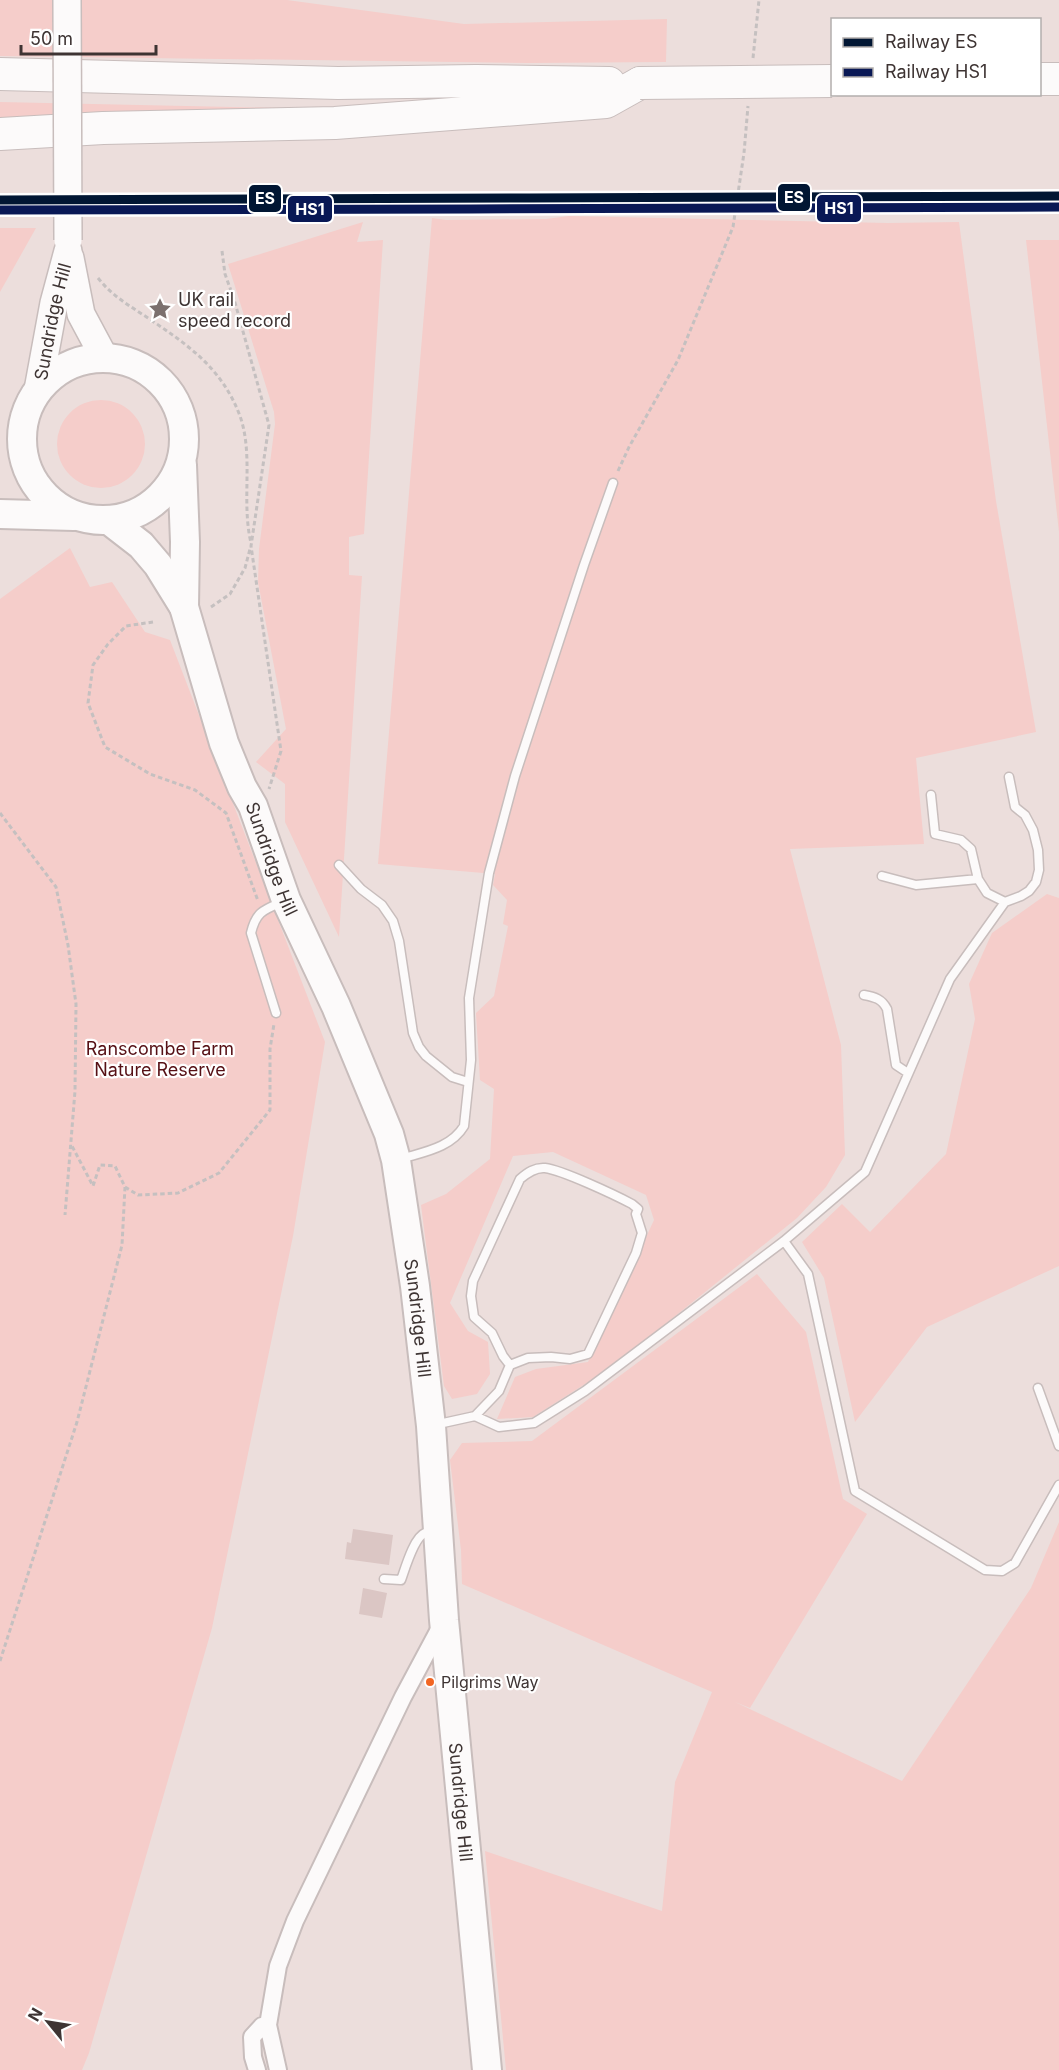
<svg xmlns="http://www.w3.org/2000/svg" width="1059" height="2070" font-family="Inter,sans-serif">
	<rect width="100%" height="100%" fill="#ecdedc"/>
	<!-- green -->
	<path fill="#f5cdca" d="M0,0h287l177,24 203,-5 -1,43 -138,1 -528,-7z
		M0,102l331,7 -331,15z
		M569,216l319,7 71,-1 37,279 40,231 -120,26 8,86 -134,5 51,196 4,110 -19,32 -29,31 -185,149 -79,50 -36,2 18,-42 21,-8 52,-7 66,-142 -8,-25 -93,-43 -40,4 -63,147 18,28 20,11 2,32 -13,20 -25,5 -8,-13 -23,-181 25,-11 44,-35 4,-70 -14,-9 -4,-67 18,-17 14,-70 -5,-2 4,-24 -14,-15 2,-11 -117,-10 54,-646 14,2 100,-1z
		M363,222l-6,20 26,-2 -19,294 -15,3v38l13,1 -23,361 -54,-115v-38l-29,-22 30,-33 -28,-147 1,-33 16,-125 -1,-12 -46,-148z
		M0,228h36l-36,64z
		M1026,240h33v292z
		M57 444a44 44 0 1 1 88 0a44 44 0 1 1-88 0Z
		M70,548l20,39 22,-5 33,50 25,8 155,402 -32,194 -81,392 -123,425 -7,17h-82v-1471z
		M1047,894l12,4v368l-132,61 -72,95 -31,-144 -22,-36 40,-38 28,28 76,-78 29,-135 -6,-35 23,-51z
		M757,1274l49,58 37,167 24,15 -117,194 -15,-6 167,79 129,-193 28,-66v548h-553l-21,-219 177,60 13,-129 37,-90 -250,-108 -1,-34 -11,-90 12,-17 70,-2z"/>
	<!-- building -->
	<path fill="#dbc6c4" d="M353,1529l40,6 -4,30 -44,-6 2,-17 4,1z
		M363,1588l24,5 -5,25 -23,-4z"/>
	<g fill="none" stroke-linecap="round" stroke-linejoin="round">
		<!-- service casing -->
		<g stroke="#c8bdbc" stroke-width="11">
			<path id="service" d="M931,795l4,39 26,6 10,9 7,30 9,14 18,9
				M339,865l22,24 21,16 11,16 6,20 14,92 6,14 7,9 26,21 16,5
				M882,876l34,9 62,-6
				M864,995c11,2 18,4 23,14l9,56 12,8
				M276,1013l-25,-80c5,-21 12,-23 31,-31
				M401,1159c22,-7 50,-11 63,-33l7,-66 -2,-62 20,-125 26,-97 69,-211 29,-82
				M784,1241l24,33 47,217 130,79 17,1 13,-8 44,-78
				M1038,1388l21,58
				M475,1416l24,11 35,-4 51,-32 199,-150 81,-69 85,-193 55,-77 16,-6 8,-5 7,-9 3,-12 -1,-20 -5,-20 -8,-15 -10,-8 -6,-30
				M434,1425l41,-9 24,-25 11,-26 18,-7 23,-1 19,2 18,-5 48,-101 6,-20 -6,-19 2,-5 -6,-5c-17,-9 -70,-34 -87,-36 -10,-1 -18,5 -25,11l-47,102 -2,15 3,21 18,16 11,23 7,9
				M384,1579l17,1c4,-11 13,-43 24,-47 3,-1 7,0 10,0"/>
		</g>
		<!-- minor casing -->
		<g stroke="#c8bdbc" stroke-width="20">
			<path id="minor" d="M257,2070l-4,-13 -1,-20 10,-11 6,-1
				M278,2070l-10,-45 10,-59 17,-45 108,-224 39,-73"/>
		</g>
		<!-- primary casing -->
		<g stroke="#c8bdbc" stroke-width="30">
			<g id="primary">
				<path d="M70,258l11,56 23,43"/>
				<path id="s1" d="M38,390l16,-87 14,-52"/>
			</g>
		</g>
		<!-- trunk casing -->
		<g stroke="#c8bdbc" stroke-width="32">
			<g id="trunk">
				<circle cx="103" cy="439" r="81"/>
				<path d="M182,465l3,77 -1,65"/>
				<path d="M0,514l74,2"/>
				<path id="s2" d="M110,521l31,24 17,20 26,42 40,136 18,44 11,19 33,94 50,106 53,128 7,26 19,126 16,140 13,194 43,450"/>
			</g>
		</g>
		<!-- motorway casing -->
		<g stroke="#c8bdbc" stroke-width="34">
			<path id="motorway" d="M0,74l338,9 138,-2 133,2
				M1040,79h19
				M0,134l103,-6 232,-5 271,-21 34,-19"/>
		</g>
		<!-- path -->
		<path stroke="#c5c0c0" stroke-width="3" stroke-dasharray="4.5 3" stroke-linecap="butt" d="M753,58l6,-58
			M222,251l3,23 9,25 35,126 -18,121 30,205 -12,38
			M98,278c14,18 32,28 50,40 40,27 74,50 92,98 14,40 1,85 11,127
			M618,471l11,-24 49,-87 55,-133 11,-74 4,-47
			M211,607l19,-13 15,-26 5,-19
			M153,622l-27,4 -18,18 -15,21 -5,38 17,44 45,27 45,16 31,23 32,88
			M0,813l56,74 12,58 8,59 -1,87 -10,124
			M125,1187l13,8 40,-2 41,-20 51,-63v-61l4,-25
			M0,1661l77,-239 45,-177 3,-58 -10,-21 -15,-1 -7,21 -21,-40"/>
		<!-- service -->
		<use href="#service" stroke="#fcfafa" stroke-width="8"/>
		<!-- minor -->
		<use href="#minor" stroke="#fcfafa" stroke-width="16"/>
		<!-- primary -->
		<use href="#primary" stroke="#fcfafa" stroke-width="27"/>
		<!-- trunk -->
		<use href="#trunk" stroke="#fcfafa" stroke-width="28"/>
		<!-- motorway -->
		<use href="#motorway" stroke="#fcfafa" stroke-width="32"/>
		<!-- primary-bridge casing -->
		<g stroke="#c8bdbc" stroke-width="30" stroke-linecap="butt">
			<path id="primary-bridge" d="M67,0l1,240"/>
		</g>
		<!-- motorway-bridge casing -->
		<g stroke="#c8bdbc" stroke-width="34" stroke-linecap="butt">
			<path id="motorway-bridge" d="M640,83l192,-2"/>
		</g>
		<!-- primary-bridge -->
		<use href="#primary-bridge" stroke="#fcfafa" stroke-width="27"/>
		<!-- motorway-bridge -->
		<use href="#motorway-bridge" stroke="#fcfafa" stroke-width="32"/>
		<!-- rail-1 casing -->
		<g stroke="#fff" stroke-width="14">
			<path id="rail-1" d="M0,200c353,-3 706,-1 1059,-4"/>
		</g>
		<!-- rail-2 casing -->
		<g stroke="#fff" stroke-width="14">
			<path id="rail-2" d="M0,210c353,-2 706,0 1059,-3"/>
		</g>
		<!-- rail-1 -->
		<use href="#rail-1" stroke="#011633" stroke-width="9"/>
		<!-- rail-2 -->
		<use href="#rail-2" stroke="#091855" stroke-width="9"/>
	</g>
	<!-- icons -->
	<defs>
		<g id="sight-bare" transform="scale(1.8)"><path d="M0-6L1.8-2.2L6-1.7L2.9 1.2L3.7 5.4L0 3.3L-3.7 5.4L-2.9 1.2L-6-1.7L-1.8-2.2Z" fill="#7b706e" stroke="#fff" stroke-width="2.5" paint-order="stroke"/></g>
	</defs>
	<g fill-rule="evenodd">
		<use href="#sight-bare" x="160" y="309"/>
	</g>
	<!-- markers -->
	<circle fill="#f26522" stroke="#fff" stroke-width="2" cx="430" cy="1682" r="5"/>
	<g text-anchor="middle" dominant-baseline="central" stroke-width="4.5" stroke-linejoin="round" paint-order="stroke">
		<!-- bus labels -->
		<g font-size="16" fill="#3e3433" stroke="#fff" text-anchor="start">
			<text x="441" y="1682">Pilgrims Way</text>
		</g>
		<!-- poi labels -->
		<g font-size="18" fill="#3e3433" stroke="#fff" text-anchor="start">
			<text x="178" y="299">UK rail<tspan x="178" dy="21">speed record</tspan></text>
		</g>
		<!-- street labels -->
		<g font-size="18" fill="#3e3433" stroke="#fff">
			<text stroke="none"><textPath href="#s1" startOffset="70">Sundridge Hill</textPath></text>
			<text stroke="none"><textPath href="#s2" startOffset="382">Sundridge Hill</textPath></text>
			<text stroke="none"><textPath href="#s2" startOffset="868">Sundridge Hill</textPath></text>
			<text stroke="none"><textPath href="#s2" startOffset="1354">Sundridge Hill</textPath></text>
		</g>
		<!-- park labels -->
		<g font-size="18" fill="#561015" stroke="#fff">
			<text x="160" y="1048">Ranscombe Farm<tspan x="160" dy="21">Nature Reserve</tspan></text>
		</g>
	</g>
	<g stroke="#fff" stroke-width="2">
		<rect x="777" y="183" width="34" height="29" rx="6" fill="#011633"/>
		<rect x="248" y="184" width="34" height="29" rx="6" fill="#011633"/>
		<rect x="816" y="194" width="46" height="29" rx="6" fill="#091855"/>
		<rect x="287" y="195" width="46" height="28" rx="6" fill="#091855"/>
	</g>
	<g font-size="16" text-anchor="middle" font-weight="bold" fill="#fff">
		<text x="794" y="203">ES</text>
		<text x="265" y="204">ES</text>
		<text x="839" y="214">HS1</text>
		<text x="310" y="215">HS1</text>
	</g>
	<!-- legend -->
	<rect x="831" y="18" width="210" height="78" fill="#ffffff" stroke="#b2aead" stroke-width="1.5"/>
	<rect x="843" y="38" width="30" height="9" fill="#011633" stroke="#b2aead" stroke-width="1.5"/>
	<text x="885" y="48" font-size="18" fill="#3e3433">Railway ES</text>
	<rect x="843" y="68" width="30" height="9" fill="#091855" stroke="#b2aead" stroke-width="1.5"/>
	<text x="885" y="78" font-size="18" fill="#3e3433">Railway HS1</text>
	<!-- north arrow -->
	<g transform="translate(48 2022) rotate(300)" stroke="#ffffff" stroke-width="4.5" paint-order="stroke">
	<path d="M0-4.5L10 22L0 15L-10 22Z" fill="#3e3433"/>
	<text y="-9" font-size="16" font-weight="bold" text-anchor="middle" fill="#3e3433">N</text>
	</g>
	<!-- scale -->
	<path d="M21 45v9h135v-9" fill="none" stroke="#3e3433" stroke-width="3"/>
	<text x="30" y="45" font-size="18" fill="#3e3433" stroke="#ffffff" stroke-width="4.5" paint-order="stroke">50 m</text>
</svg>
